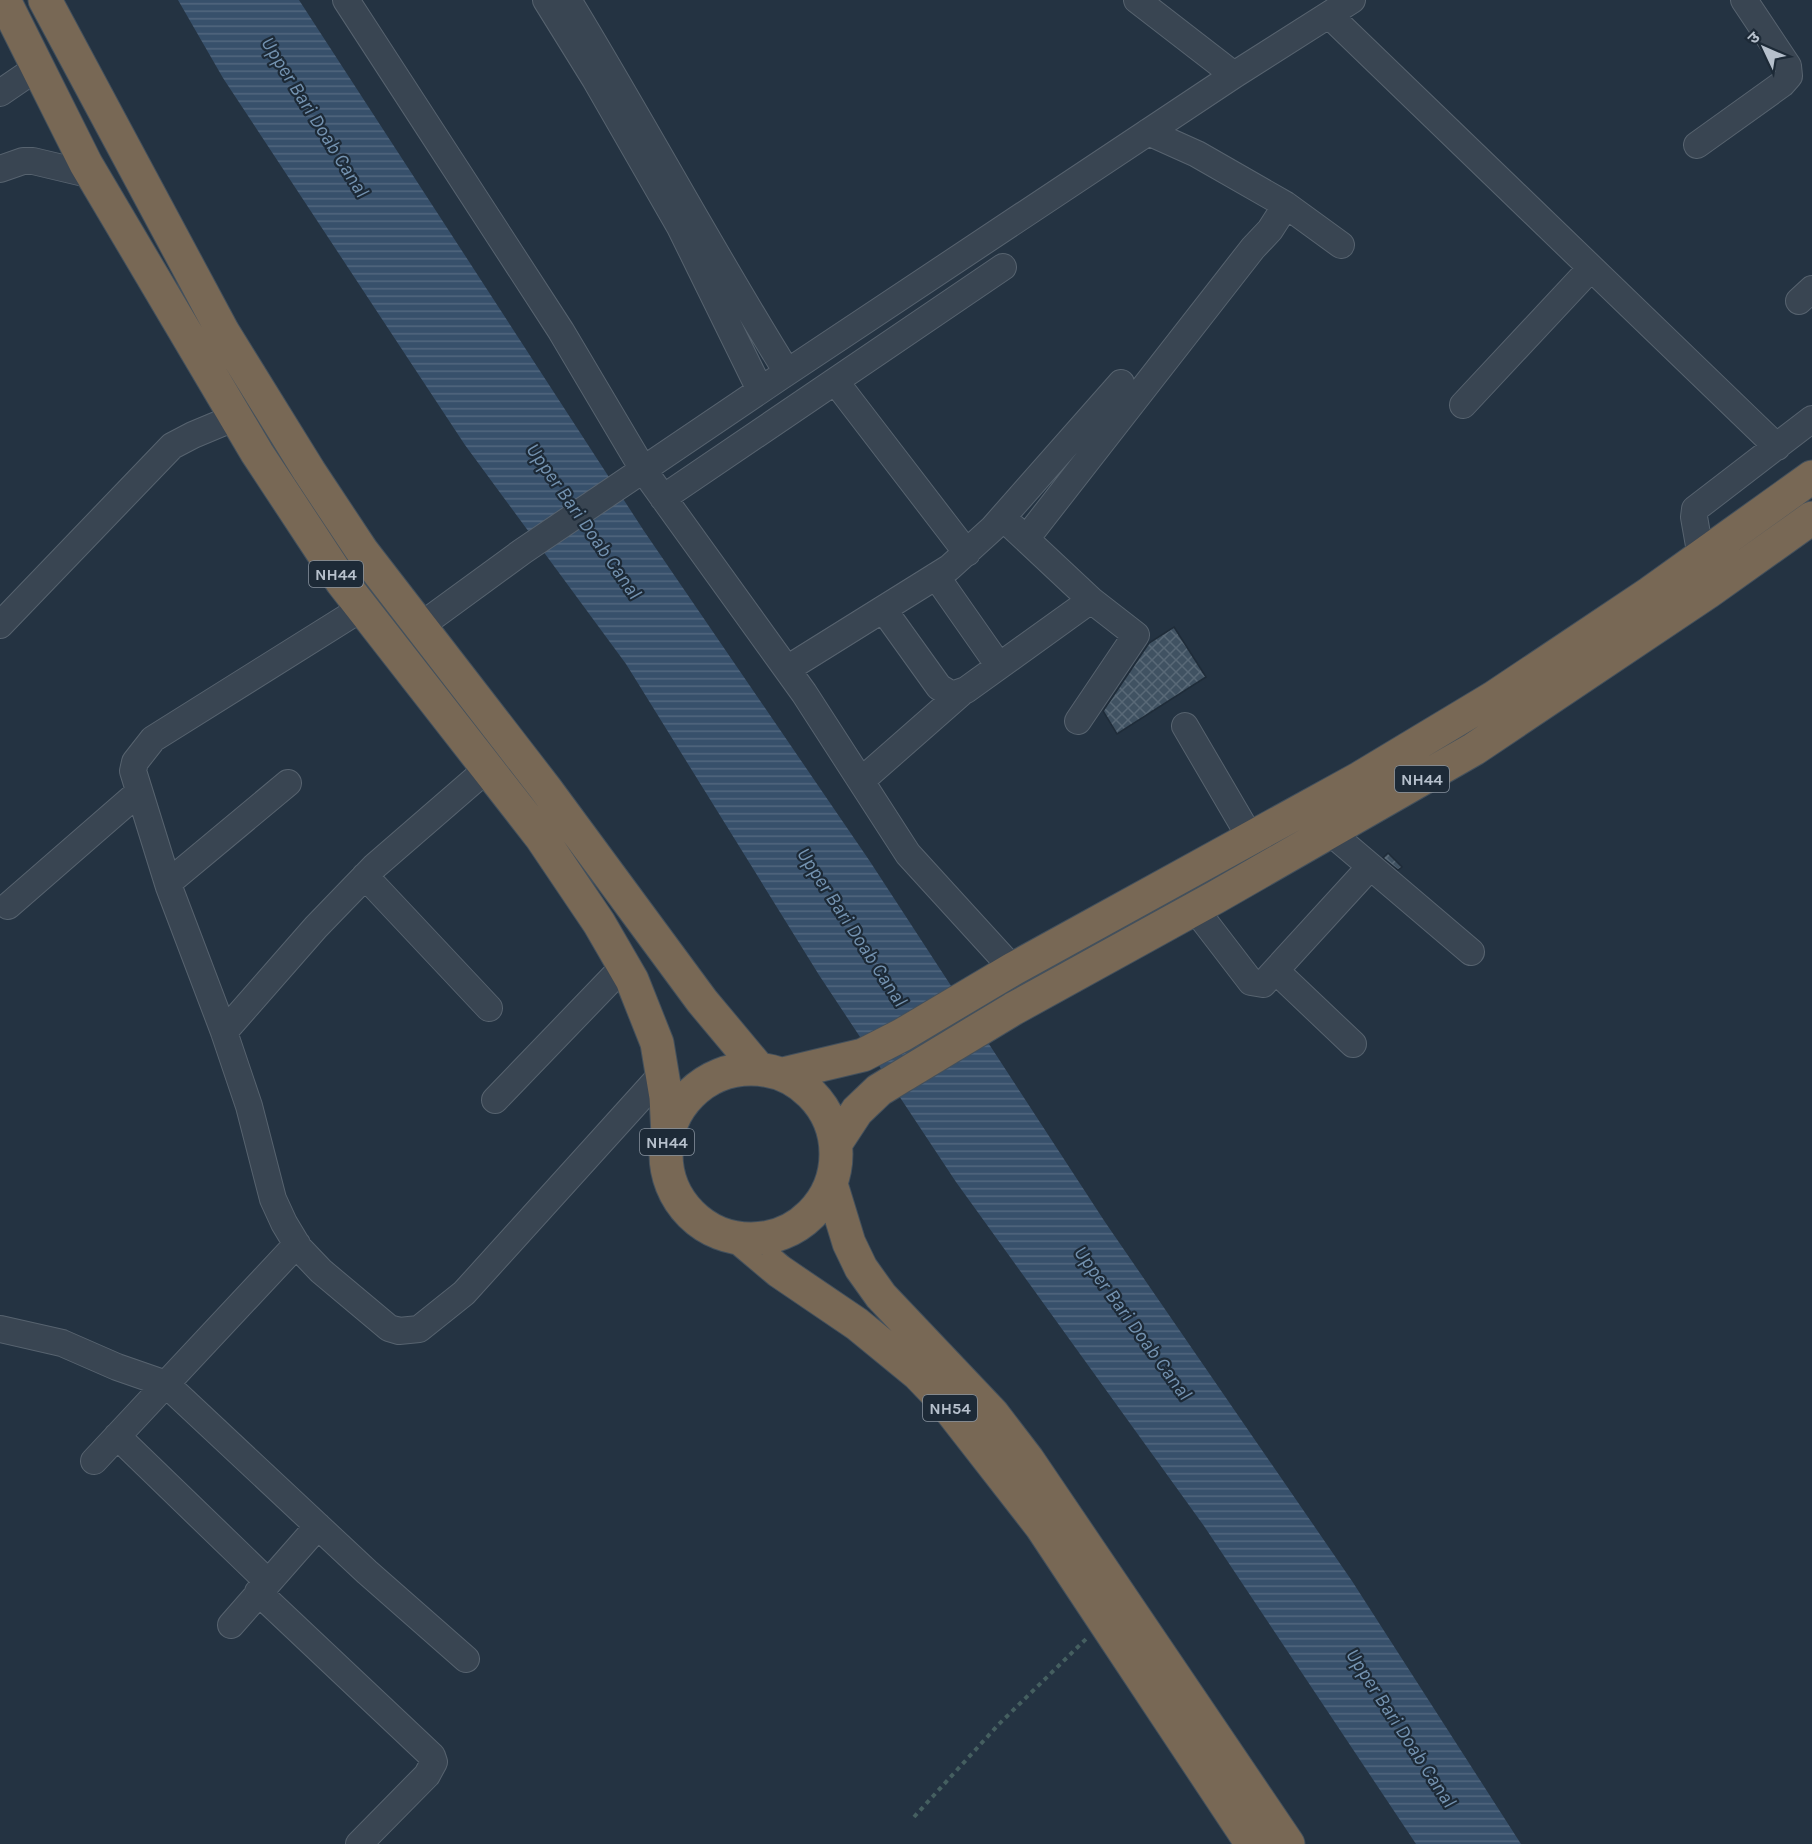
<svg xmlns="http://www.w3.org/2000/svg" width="1812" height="1844" font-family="Karla,'Noto Sans Devanagari',sans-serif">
	<defs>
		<pattern id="water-rules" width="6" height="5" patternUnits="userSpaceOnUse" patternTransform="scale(1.5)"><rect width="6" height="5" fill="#37506b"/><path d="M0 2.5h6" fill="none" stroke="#52677f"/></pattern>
		<pattern id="building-cross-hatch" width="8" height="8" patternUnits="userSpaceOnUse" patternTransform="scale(1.5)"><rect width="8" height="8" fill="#405262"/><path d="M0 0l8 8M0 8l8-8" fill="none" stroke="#596977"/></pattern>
	</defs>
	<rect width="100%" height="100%" fill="#243342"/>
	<!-- water -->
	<path fill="url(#water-rules)" d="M178,0h121l345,531 225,329 236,362 247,359 169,263h-105l-212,-318 -248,-344 -137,-207 -193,-311 -161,-219 -242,-367z"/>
	<!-- building -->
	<path fill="url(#building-cross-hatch)" stroke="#1f2c39" stroke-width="1.5" d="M1174,627l32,50 -89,57 -14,-23 46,-68z
		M1388,853l14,14 -4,3 -15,-12z"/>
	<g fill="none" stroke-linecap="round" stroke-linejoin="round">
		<!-- minor casing -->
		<g stroke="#57636f" stroke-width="28">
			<path id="minor" d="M346,0l215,331 83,140 160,222 104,161 105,115
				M546,0l49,79 85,148 80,163
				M568,0c75,123 143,250 219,372
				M1137,0l97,75
				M1329,15l448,432
				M0,93l38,-26
				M1697,145l85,-61 7,-8 -1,-10 -44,-66
				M0,169l23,-8h10l59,14
				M1286,205l55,40
				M1799,301l13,-12
				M835,381l132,172
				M1463,405l128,-137
				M663,498l340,-231
				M1026,539l227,-291 17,-18 16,-25 -89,-51 -49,-22
				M1701,557l-7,-40 1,-8 117,-90
				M936,576l63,90
				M362,608l-209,131 -18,23 -2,9 36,116 55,145 25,74 24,93 11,24 15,25 22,23 68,57 10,3 20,-2 45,-36 199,-220
				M883,609l56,78 13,8 14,-5 125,-90 -78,-73
				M0,625l172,-179 21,-11 43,-18
				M419,627l104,-76 257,-174 454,-302 118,-75
				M787,669l162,-101 44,-40 128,-145
				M1078,721l58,-86 -45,-35
				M1185,726l65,111
				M861,781l99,-87
				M1330,832l141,120
				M365,876l124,132
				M168,883l120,-100
				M8,906l131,-114
				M1195,909l56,73 12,2 107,-117
				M1276,971l77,73
				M224,1032l92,-105 59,-61 112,-97
				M495,1100l129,-134
				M0,1329l62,14 55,24 49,17 201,188 99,87
				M117,1436l151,146
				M94,1461l203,-217
				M258,1592l174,164 2,6 -7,13 -68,69
				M231,1625l87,-99"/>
		</g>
		<!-- highway casing -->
		<g stroke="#43505c" stroke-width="35">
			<path id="highway" d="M4,0l82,164 171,289 85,129 199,255 58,86 33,57 25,63 9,54 2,38
				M45,0l178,332 86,139 53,80 183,237 157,213 56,67
				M666 1154a85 85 0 1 1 170 0a85 85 0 1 1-170 0Z
				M783,1074l80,-19 39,-20 111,-66 347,-191 133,-80 157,-105 162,-116
				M836,1143l21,-32 22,-21 134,-81 203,-112 258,-148 234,-157 104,-74
				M831,1184l18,59 12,25 20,28 111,117 36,47 260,384
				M741,1239l38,32 78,53 61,50 24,25 99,127 211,318"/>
		</g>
		<!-- path -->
		<path stroke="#455f60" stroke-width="4" stroke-dasharray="4.5 4.5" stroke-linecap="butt" d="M914,1817l85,-93 88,-86"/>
		<!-- minor -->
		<use href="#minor" stroke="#394552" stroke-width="26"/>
		<!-- highway -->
		<use href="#highway" stroke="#786855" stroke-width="33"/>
	</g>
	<g text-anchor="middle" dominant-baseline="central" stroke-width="4.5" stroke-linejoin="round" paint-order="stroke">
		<!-- shield labels -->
		<g fill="#1d2a37" stroke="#88939f" stroke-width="1.5">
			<rect x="309" y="561" width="54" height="26" rx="4.5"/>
			<rect x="1395" y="766" width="54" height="26" rx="4.5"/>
			<rect x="640" y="1129" width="54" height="26" rx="4.5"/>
			<rect x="923" y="1395" width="54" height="26" rx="4.5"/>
		</g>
		<g font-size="16" font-weight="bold" fill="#b6c0cc">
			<text x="336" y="574">NH44</text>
			<text x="1422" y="779">NH44</text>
			<text x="667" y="1142">NH44</text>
			<text x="950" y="1408">NH54</text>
		</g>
		<!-- water labels -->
		<g font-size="20" font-style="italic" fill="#7493b1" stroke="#1d2a37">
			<text transform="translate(315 117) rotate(58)">Upper Bari Doab Canal</text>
			<text transform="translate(584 521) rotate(55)">Upper Bari Doab Canal</text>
			<text transform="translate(852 927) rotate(57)">Upper Bari Doab Canal</text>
			<text transform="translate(1133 1323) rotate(54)">Upper Bari Doab Canal</text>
			<text transform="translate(1401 1728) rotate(57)">Upper Bari Doab Canal</text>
		</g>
	</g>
	<!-- north arrow -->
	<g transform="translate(1764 48) rotate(314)" stroke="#1d2a37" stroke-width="4.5" paint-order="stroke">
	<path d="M0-4.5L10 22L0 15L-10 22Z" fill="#b6c0cc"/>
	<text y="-9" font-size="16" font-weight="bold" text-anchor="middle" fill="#b6c0cc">उ</text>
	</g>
</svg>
